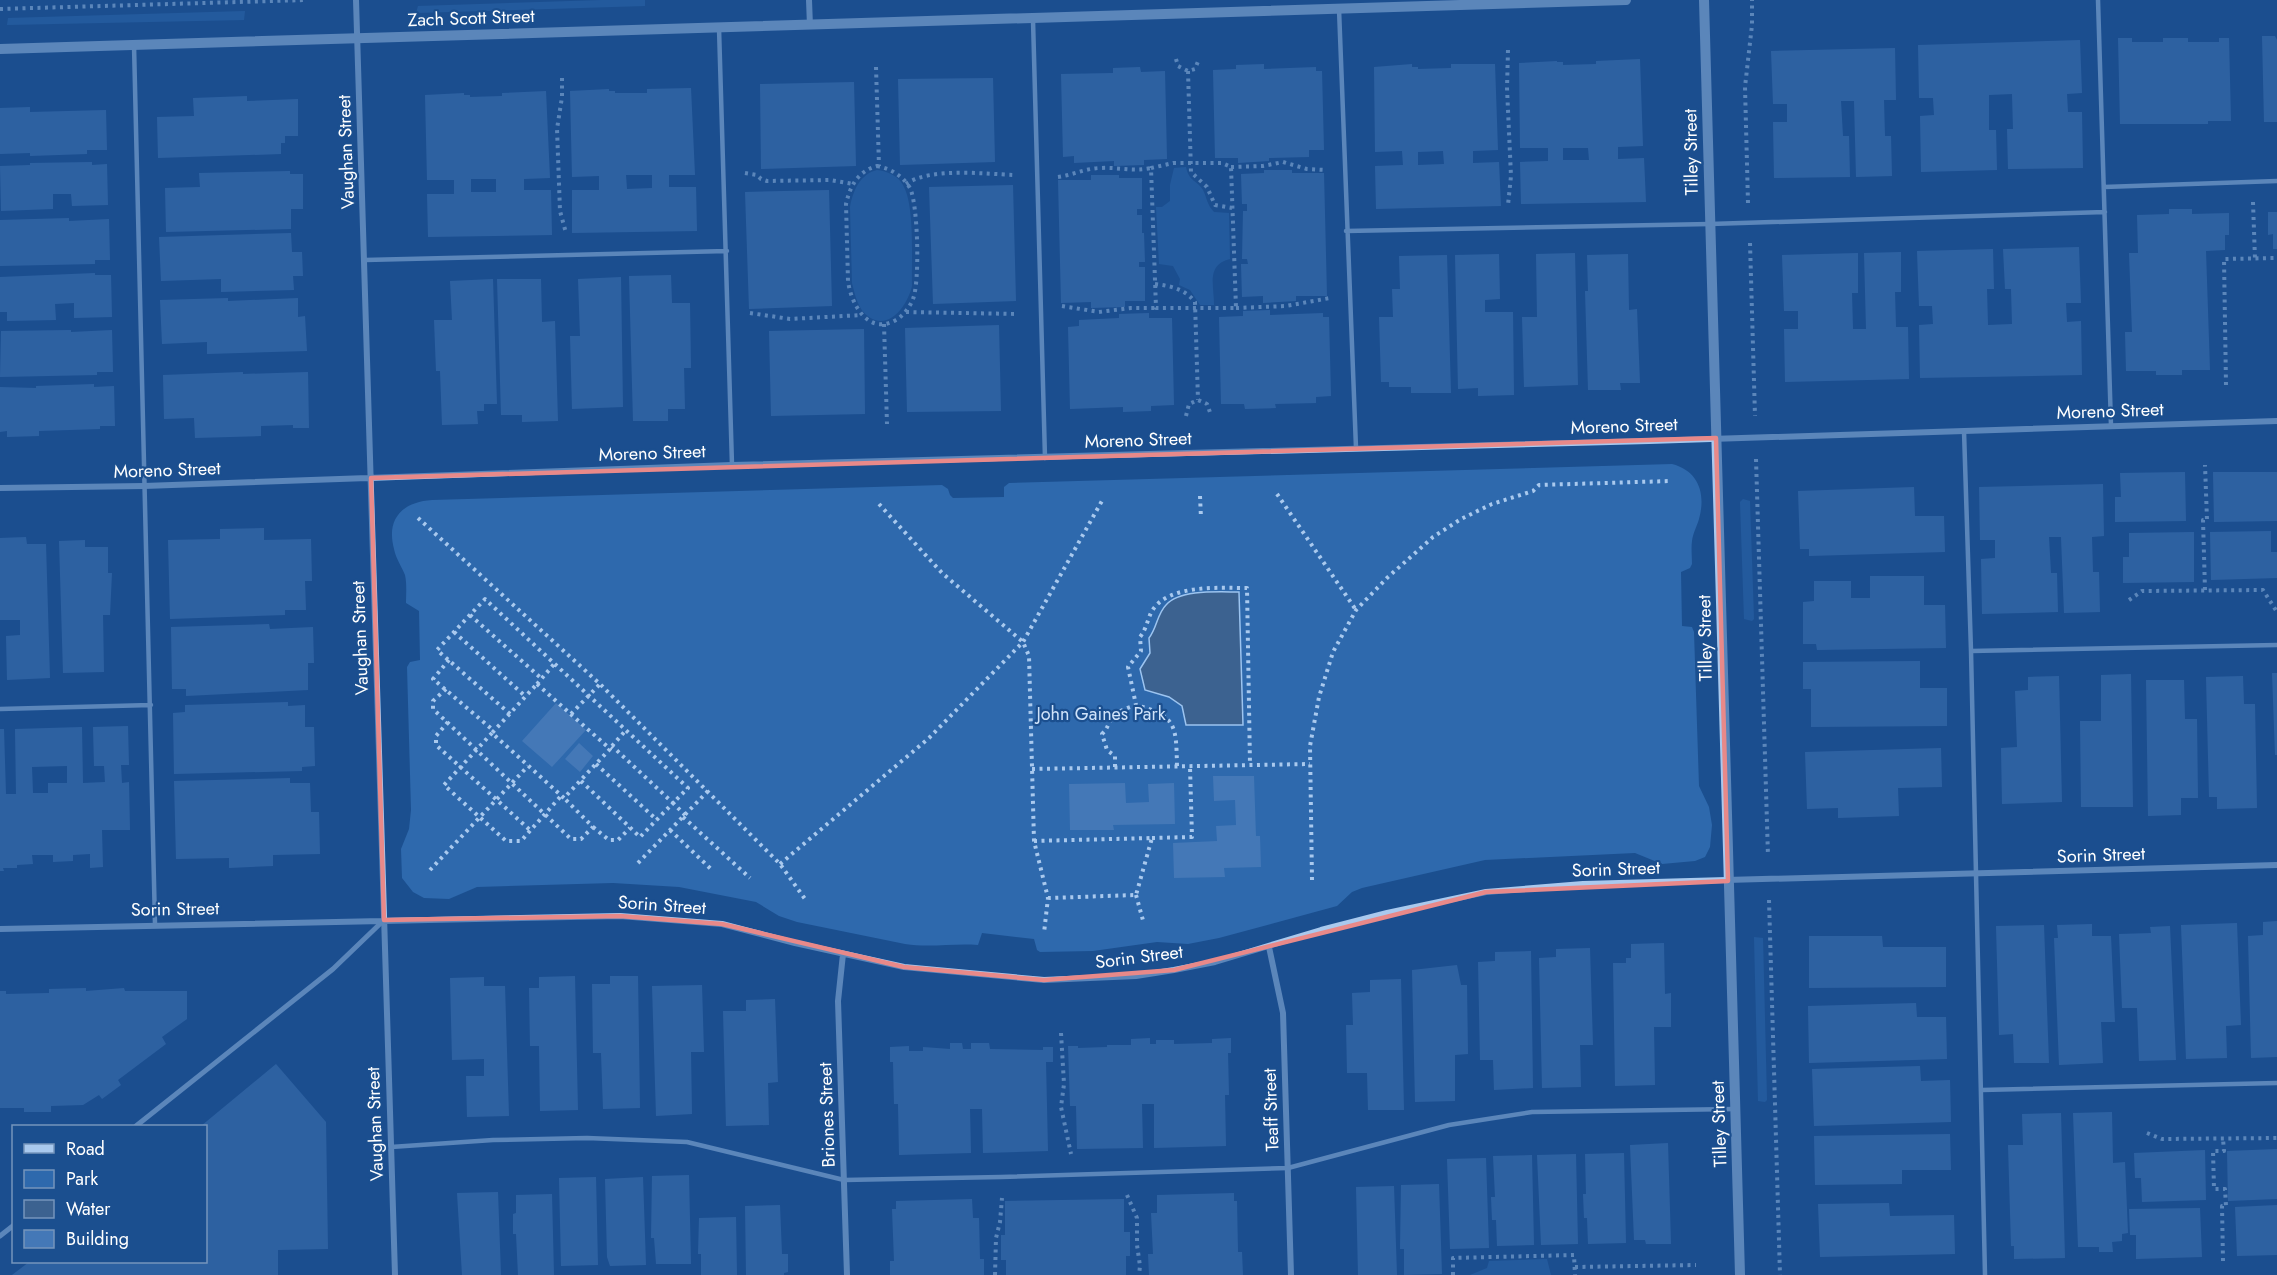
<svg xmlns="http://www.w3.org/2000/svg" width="2277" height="1275" font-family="Jost,sans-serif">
	<rect width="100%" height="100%" fill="#1b4f8f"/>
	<!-- green -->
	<path fill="#2e69ad" d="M602,0h43v6l-229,7 2,-7z
		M245,11l-1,9 -237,5 1,-7z
		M1186,167c3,15 11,13 17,23 4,8 4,15 11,22l15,1 1,46c-24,6 -16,26 -16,46h-14l-10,-15 -11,-5 1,-6 -7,-13 -14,-2 -3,-57h6l8,-6v-16l4,-17z
		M877,170c9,1 19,5 24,12 15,19 10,80 11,104 -4,18 -22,45 -43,31 -11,-7 -14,-22 -17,-34l-2,-76c3,-16 10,-33 27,-37z
		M1672,464c27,7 34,30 27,55 -2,7 -6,14 -7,22 -1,7 0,16 0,23l-2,4 -9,4 1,54 10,1 2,5 5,154 10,21 3,18 -2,22 -5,10 -10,4 -33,3 -27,-11 -150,7 -123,28 -10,4 -15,14 -118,32 -31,6 -31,-2 -64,9 -53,1 -3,-2 -3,-11 -52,-6 -4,12c-25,-2 -48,3 -73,-1l-108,-22 -18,-6 -23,-14 -77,-15 -66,-4 -136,4 -28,12 -25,-1 -11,-6 -11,-14 -1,-29 8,-20 2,-19 -4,-143 3,-5 10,-2 -1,-49 -13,-8c0,-8 1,-19 -1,-28 -3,-8 -9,-16 -11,-26 -8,-30 8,-47 38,-49l510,-15 6,4 2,6 3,3 51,-1v-10l5,-4z
		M1743,499l7,2 4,118 -2,2 -8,-2 -4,-117z
		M1754,937l9,1 4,162 -2,2 -7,-1z
		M1547,1259l4,16h-81l17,-7 2,-7z"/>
	<!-- water -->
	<path fill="#3c6290" stroke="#9cc4f0" stroke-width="1.5" d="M1239,592l4,133h-57l-4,-19 -13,-9 -24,-7 -5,-21 10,-16 -1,-15c8,-10 8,-24 17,-33 14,-16 53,-13 73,-13z"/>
	<!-- building -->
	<path fill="#4478b7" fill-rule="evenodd" d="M2262,36h13l2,4v82h-13z
		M2118,38h14v4h31v-4h25v4h31v-4h10l2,83h-23v3h-88z
		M2080,40l2,53 -15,1 1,18h14l1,56 -75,1 -1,-40h6l-1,-35 -23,1v35h7l1,40 -76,2 -1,-56 14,-1 -1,-17h-14l-1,-53z
		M1895,48l1,52h-12l1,36h6l1,40 -36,1 -2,-76h-13l2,35h6l1,41 -76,1 -1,-56h14v-18h-14l-2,-53z
		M1640,59l3,87 -25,1v12l26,-1 2,44 -125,2 -1,-42 28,-1v-13h-28l-1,-85 38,-2v1h6v3l33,-1v-3zM1563,148h25l1,12h-26z
		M1264,64v5l52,-2v4h6l2,79h-15v7l-40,1v3l-31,2v-5h-23l-2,-88 23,-1v-4z
		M1412,64v3h6v2l33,-1v-4h44l3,86 -25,1v12l26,-1 2,44 -125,3 -1,-43 28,-1 -1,-14 -27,1 -1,-85zM1443,151l1,13 -26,1v-13z
		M1140,67l1,5 24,-1 2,88 -23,1v5l-30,1v-5l-40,2v-7l-11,1 -2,-83 52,-1v-5z
		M993,78l2,84 -95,3 -2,-86z
		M854,82l2,84 -95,3 -1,-85z
		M691,88l4,87h-26v12h27l1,44 -125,2v-43h27v-14l-27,1 -2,-86 39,-2v2h6v2h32v-4zM626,175h26v13l-25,1z
		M546,91l4,87 -26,1v11h27l1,45 -124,2 -1,-43h27v-14h-27l-2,-85 39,-2v2h6v2l32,-1v-3zM471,179h25v13h-25z
		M247,96v5l51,-2v37h-13v7h-4v11l-123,4 -1,-41 37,-1 -1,-18z
		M30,107v5l76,-2 1,40h-20v4l-57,2v-3l-30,1v-46z
		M92,162v3l15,-1 1,41 -36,1 -1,-12h-18v15l-52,2 -1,-45 30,-1v-2z
		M1264,170h28v3h32l3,123h-31v5l-33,2v-7l-21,1 -1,-33h7l-1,-5h-5l1,-48h4v-7h-5l-1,-30 23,-1z
		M290,171v3h13v35h-12v20l-125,3 -1,-44 35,-1 -1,-14z
		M1091,175h28v3h23v31h-5v6h5v18h2l1,29h-6v5h6v34h-20v6l-34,1v-6l-30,1 -3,-123h33z
		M1013,185l3,116 -83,3 -4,-117z
		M829,190l3,116 -83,3 -4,-117z
		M2169,209h23v5l37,-1v22h-4v15l-19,1 4,119h-28v5h-26v-4h-30l-1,-39h7l-3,-79h9l-1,-38 32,-1z
		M2268,212h9v37h-4v-15l-5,1z
		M69,218v3l40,-2 1,41h-15v4l-95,2v-46z
		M291,233l1,19h10l1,24h-10l1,14 -73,2v-13l-60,2 -2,-44z
		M2079,247l2,56h-15l1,19 14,-1 1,54 -162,3 -1,-53 14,-1 -1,-18h-13l-2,-55 76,-2 1,40h-7l1,36 24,-1 -1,-35h-6l-2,-40z
		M1901,252v40h-6l1,35h12l1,52 -124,3 -1,-53h14v-18h-14l-2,-56 76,-2v40h-6l1,36h13l-2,-76z
		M1575,253l3,132 -54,2 -2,-70h15l-1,-63z
		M1499,254l1,45 -15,1v12h28l1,83 -36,1v-8l-20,1 -3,-134z
		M1628,254l1,56 8,-1 3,74h-20l1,7h-33l-3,-99h3l-1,-36z
		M1447,255l4,138h-40v-6h-22v-5h-8l-2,-65h14l-1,-28h8l-1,-33z
		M95,273v2h16l1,42 -38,1v-15l-19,1 1,16 -49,1v-9h-7v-35z
		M671,275l1,28h18l1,65h-7l1,41h-17v12h-35l-4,-145z
		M621,277l2,130 -51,2 -2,-73h10l-2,-57z
		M493,279l4,125h-13v7h-7l1,13 -36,1 -2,-54h-4l-2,-51h18l-2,-39z
		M497,279h44l1,43 13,-1 3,100 -36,1v-7h-21z
		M228,298v3l70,-3v19l7,-1 2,35 -100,3v-12l-45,2 -2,-44z
		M1270,310v5l53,-2v4h6l2,79 -15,1v6l-41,1 1,4 -31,1 -1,-5h-23l-2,-87 24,-1v-5z
		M1149,313v5h23l2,87 -23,1v5l-28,1v-5l-53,2 -2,-82 11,-1v-6l40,-2v-4z
		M999,325l2,86 -94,1 -2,-84z
		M864,329l1,85 -94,2 -2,-85z
		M71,330v2l41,-2 1,42h-16v3l-97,2 1,-46z
		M243,372v2l65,-2 1,56h-16v-3l-32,1v10l-66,2 -1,-20 -30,1 -1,-44z
		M94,384v3l20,-1 1,40h-15v3l-61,2v5l-32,1v-6l-7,1v-45l36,1v-2z
		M2185,472l1,49 -71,1v-25h6l-1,-24z
		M2213,472h64v49l-63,1z
		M2103,484l1,52 -12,1 1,35h6l1,40 -36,1 -3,-76h-12l2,36h6l1,39 -76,2 -1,-55 14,-1v-18h-15l-1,-53z
		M1914,487l1,29h29l1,36 -136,4v-7h-9l-2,-58z
		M264,528v12l47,-1 1,42h-7l1,29h-21v5l-115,4 -2,-79 52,-1v-10z
		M2271,531v21h6v26l-66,2 -1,-48z
		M2194,532v50l-71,1v-26h6v-24z
		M26,537l1,7h19l4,134 -43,2 -1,-44 14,-1v-15h-20v-82z
		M85,540v7h23v26h4l-2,42h-7l1,57 -41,1 -4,-132z
		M1870,576h54v29h21l1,43 -129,2 -1,-6h-13v-42l11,-1v-20h37v17h19z
		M269,624l1,5 43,-2 1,36h-6v27l-122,6v-7h-14l-1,-62z
		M1920,661v27h27v38l-136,1v-38h-8v-27z
		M2272,673h5v82h-2z
		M2131,674l2,133h-52l-1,-86h21v-46z
		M2059,676l3,126 -60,2 -1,-56 16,-1 -2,-56 13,-1v-13z
		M2243,676l1,28h11l2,104 -40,1v-12h-8l-3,-120z
		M2146,680h38l1,39h12l1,79h-17v17l-33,1z
		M288,702v4l17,-1v22h9l1,39 -13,1v4l-128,3 -1,-61 12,-1v-7z
		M556,703l30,27 -34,37 -30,-26z
		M128,726l1,39h-8l1,18 7,-1 1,48h-28l1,37 -13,1v-14l-17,1v6l-20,1v-7h-21l1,9 -16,1v3h-14l1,3h-4v-142h4l2,65h10l-1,-65 67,-2 1,56 22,-1 -1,-16h-10l-1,-39zM67,766v17h-19v10h-15l-1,-26z
		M579,743l14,13 -13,16 -15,-13z
		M1941,748l1,39 -44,1 1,28 -61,2v-10l-31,1 -2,-57z
		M1213,776h41l2,60h4l1,31 -37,1 1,9 -51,1 -1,-35 44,-2 -1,-15 20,-1 -1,-25 -21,1z
		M290,778v5h20l1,29h8l1,42 -47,1v11l-44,2v-10l-53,1 -2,-78z
		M1125,783l1,20 23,-1 -1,-18 26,-1 1,41 -62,1 1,5h-44l-1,-46z
		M2277,921v136l-26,1 -3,-122 15,-1v-13z
		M2237,923l4,102 -15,1 1,32 -41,1 -5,-134z
		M2092,924v12h19l4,86h-14l2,41 -44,2 -5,-127h4l-1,-13z
		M2044,925l5,138h-35l-1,-29 -14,1 -3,-109z
		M2170,926l6,134 -37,1 -2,-53h-15l-3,-74 32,-1 -1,-6z
		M1809,936h73l1,11h63v40l-137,1z
		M1664,943l1,51 6,-1v34h-17l1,58 -40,1 -2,-123h13v-5h5v-14z
		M1590,948l3,97h-13l1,42 -39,1 -3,-130 17,-1v-8z
		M1531,951l2,137 -39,2 -1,-30h-13l-2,-98 17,-1v-9z
		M1457,965l4,20h6l1,69 -13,1v46l-40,1 -3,-132z
		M575,976l3,134 -38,1 -1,-65h-9l-1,-58h10v-11z
		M610,976h28l2,132 -37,1 -2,-56h-8l-1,-69h18z
		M484,977v9h21l4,130 -42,1 -1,-41h18v-17l-32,1 -2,-82z
		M1401,979l3,131h-36l-1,-37h-20l-1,-48h7l-1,-32 18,-1v-12z
		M702,985l2,67h-13l1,62 -36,2 -4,-130z
		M86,988v3l38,-3 1,3h62v28l-25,18 4,7 -48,36 3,5 -19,14 -3,-4 -16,10 -32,1v6h-27v-4h-24v-117h6v3l43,-1v-4z
		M775,999l3,83 -10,1 1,42 -43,1 -3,-115h23v-11z
		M1916,1003l1,14h29l1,42 -138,4 -1,-57z
		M1150,1038v6h6v-4h18v4l38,-1v-4l19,-1v15h-3l1,42h-4l1,51 -72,2v-44h-12l1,44 -66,1 -1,-43h-6l-2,-60h10v2l29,-1v-2h24v-6z
		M950,1043h12l1,6h8v-6h18l1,6 53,1v-3h10v15h-7l2,89 -65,2 -1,-44h-12l1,44 -72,2 -1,-51h-4l-1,-42h-3v-15l19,-1v5h14v-4l27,2z
		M276,1064l50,58 2,127 -50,1v25h-266l17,-13h177v-136h-5z
		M1920,1066l1,15 29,-1 1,42 -137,4 -2,-57z
		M2112,1112l1,51 12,-1 3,71 -6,1v7l-10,1 1,10h-14v-5h-21l-5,-134z
		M2061,1113l4,145 -51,1v-13h-3l-3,-101h15l-1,-31z
		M1950,1134l1,36h-49v14l-87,1 -1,-49z
		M1668,1143l3,101h-25l-1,-4h-11l-4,-95z
		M2277,1149v50l-49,2 -1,-50z
		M2205,1150l1,50 -64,2 -1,-24h-6l-1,-25z
		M1624,1153l2,90 -38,1 -1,-26h-3l-1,-24h3l-1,-40z
		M1576,1154l2,90 -37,1 -4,-90z
		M1532,1155l2,90 -37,1 -1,-26h-4l-1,-23h4l-2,-41z
		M1486,1158l3,90 -39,1 -3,-90z
		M689,1175l2,89h-35l-2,-26h-3l1,-62z
		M596,1177l2,88 -37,1 -2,-88z
		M643,1177l3,88 -36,1 -3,-9 -2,-78z
		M1439,1184l3,90 -38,1v-26h-4l1,-64z
		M1394,1186l3,89h-39l-2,-88z
		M498,1192l3,83h-39l-5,-82z
		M1234,1193v8h3l1,51h4l1,23h-94l-1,-21h5l-2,-41h6v-18z
		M552,1194l2,81h-36l-2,-41h-3v-20l3,-1v-18z
		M972,1199l1,19h6l1,41h4v16h-94v-14h4l-2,-52h4v-8z
		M1124,1199v33h6v24h-4v19h-120v-15h-5v-25h4v-34z
		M1889,1203l1,13 64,-1 1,39 -135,3 -2,-53z
		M780,1205l2,49h6v18l-4,1v2h-38l-1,-69z
		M2277,1205v50l-40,1 -2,-49z
		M2200,1208l2,49 -66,2v-24h-6l-1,-26z
		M736,1217l1,58h-36v-21h-3l1,-36z"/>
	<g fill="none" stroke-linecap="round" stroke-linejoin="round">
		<!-- path -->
		<path stroke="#a9c9ee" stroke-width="4" stroke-dasharray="3 4.5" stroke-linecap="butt" d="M0,9l306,-9
			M1508,50l-1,38 4,88 -3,29
			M1176,59l2,7 10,5 7,-2 4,-10
			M876,67l3,99
			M1188,71l3,101 16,15 8,18 17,3
			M562,78v19l-5,32 3,82 6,22
			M1173,163h49l9,4 5,141h-80l-5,-140z
			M877,166c14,3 25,9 33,22 8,16 10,94 3,111 -3,8 -10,17 -17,21 -28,16 -45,-16 -48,-39l-2,-77c4,-18 12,-33 31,-38z
			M1231,167l32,-1 20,-4 24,7 18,1
			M745,173l12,2 4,4 6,2 63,-1 23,4
			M1058,177c15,-2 28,-9 43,-9 18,-1 31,4 50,0
			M906,184c24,-17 80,-10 108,-9
			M2253,202l2,57
			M1748,203l-3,-116 7,-62v-25
			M1750,243l5,173
			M1155,284c16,2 30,5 40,18l3,98
			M1062,306l37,6 32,-4h25
			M1236,308l50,-2 44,-8
			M906,312l112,2
			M750,313l40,6 72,-4
			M884,324l3,100
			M2226,385l-2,-126 53,-1
			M1186,416l3,-12 9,-4 9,4 4,11
			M1756,459l12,397
			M1277,494l79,116
			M1200,496l1,22
			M879,504l63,69 81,69 6,14 5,185 14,57 -4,35
			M418,518l182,166 180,180 25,35
			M2205,590l-2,-70h4l-2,-55
			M2129,600l13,-9 121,-1 14,22
			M470,615l72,64
			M454,632l71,64
			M449,660l-16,19 61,52
			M537,684l73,65 -46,49 -72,-65z
			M537,684l18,-21
			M446,689l-13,12v8l138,130h10l12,-12 -29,-29
			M510,714l-73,-64 48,-51 203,189 -15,15 12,12
			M571,714l29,-30
			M448,722l-12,14v9l94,85
			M492,733l-48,52 62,56h15l40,-45
			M612,746l14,-16
			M596,764l61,56
			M1177,766c-1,-40 0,-50 -41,-61l-8,-38 13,-16 -1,-14c7,-9 7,-17 12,-26 16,-27 67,-23 95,-23l3,177
			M1115,767v-11l-8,-6 -5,-16c5,-5 5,-7 8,-13 4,-9 17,-13 26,-16
			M1032,769l278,-5
			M581,781l59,56 33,-34 -61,-57
			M683,817l67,61
			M593,827l16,13h9l12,-12
			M670,830l43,41
			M1152,838l40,-1 -2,-70
			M1034,841l118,-3 -16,57 -88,3
			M638,863l70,-72
			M780,864l149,-126 94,-96 80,-143
			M430,870l98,-104
			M1312,880l-2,-134 9,-49 14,-45 23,-42 31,-32 46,-41 28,-18 31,-15 41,-13 6,-6 132,-4
			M1136,895l8,29
			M1769,900l11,375
			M1061,1033l3,51 -3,23 10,47
			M2147,1133l15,6 115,-1
			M1127,1195l10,23v27l3,21 -1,9
			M2223,1261l-1,-55h4l-1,-17h-11l-1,-38h11l-1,-12
			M1575,1267l121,-2
			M995,1275l1,-37 4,-16 2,-24
			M1453,1275v-17l121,-3 1,20"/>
		<!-- service -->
		<path stroke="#a9c9ee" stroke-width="4.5" d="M2098,0l13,426
			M1339,9l17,439
			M1033,20l12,438
			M719,28l13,437
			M134,45l21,879
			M2104,187l173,-6
			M1346,231l364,-7 395,-12
			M365,260l362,-9
			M1964,431l7,220 14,624
			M1971,651l306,-6
			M0,709l151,-4
			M1982,1090l295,-7
			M391,1147l102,-7 94,-2 100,4 157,38 157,-3 287,-9 161,-43 83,-13 203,-3"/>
		<!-- pedestrian -->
		<path stroke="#a9c9ee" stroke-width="5" d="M136,1126l197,-157 51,-49
			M0,1236l14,-11"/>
		<!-- minor -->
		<path stroke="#a9c9ee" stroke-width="6" d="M356,0l39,1275
			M809,0l1,26
			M0,488l144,-2 588,-21 917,-24 628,-20
			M0,929l620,-13 102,8 73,19 109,24 140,13 92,-4 38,-6 41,-8 106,-32 66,-17 99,-21 97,-8 694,-19
			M1269,947l14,66 8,262
			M843,954l-5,47 9,274"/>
		<!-- tertiary -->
		<path stroke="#a9c9ee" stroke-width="10" d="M1704,0l36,1275
			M0,49l1626,-49"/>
	</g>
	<!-- marked area -->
	<path d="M0 0H2277V1275H0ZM1716,438l12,443 -242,11 -312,78 -130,10 -140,-13 -182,-43 -102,-8 -236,4 -13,-442z" fill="#1b4f8f" fill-opacity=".55" fill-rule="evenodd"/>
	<path fill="none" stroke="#e88989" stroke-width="4.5" stroke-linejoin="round" d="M1716,438l12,443 -242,11 -312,78 -130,10 -140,-13 -182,-43 -102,-8 -236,4 -13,-442z"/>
	<g text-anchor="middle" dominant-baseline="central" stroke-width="4.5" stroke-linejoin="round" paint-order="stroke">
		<!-- street labels -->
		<g font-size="18" fill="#fff" stroke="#1b4f8f">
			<text transform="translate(471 18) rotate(-2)">Zach Scott Street</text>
			<text transform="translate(346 152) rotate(-92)">Vaughan Street</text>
			<text transform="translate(1691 152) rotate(-91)">Tilley Street</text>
			<text transform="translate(2110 411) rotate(-2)">Moreno Street</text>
			<text transform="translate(1624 426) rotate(-2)">Moreno Street</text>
			<text transform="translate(1138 440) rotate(-2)">Moreno Street</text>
			<text transform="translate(652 453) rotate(-2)">Moreno Street</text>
			<text transform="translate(167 470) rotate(-2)">Moreno Street</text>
			<text transform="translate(360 638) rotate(-92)">Vaughan Street</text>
			<text transform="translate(1705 638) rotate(-91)">Tilley Street</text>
			<text transform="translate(2101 855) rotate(-2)">Sorin Street</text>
			<text transform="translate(1616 869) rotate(-2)">Sorin Street</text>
			<text transform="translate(662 905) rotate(4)">Sorin Street</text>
			<text transform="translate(175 909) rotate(-1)">Sorin Street</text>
			<text transform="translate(1139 957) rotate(-7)">Sorin Street</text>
			<text transform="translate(1271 1110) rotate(-92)">Teaff Street</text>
			<text transform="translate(827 1115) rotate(-92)">Briones Street</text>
			<text transform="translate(375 1124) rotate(-92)">Vaughan Street</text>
			<text transform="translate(1719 1124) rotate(-92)">Tilley Street</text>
		</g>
		<!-- park labels -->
		<g font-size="18" fill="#cfe3fa" stroke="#1b4f8f">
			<text x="1101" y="714">John Gaines Park</text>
		</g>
	</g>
	<!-- legend -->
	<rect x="12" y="1125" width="195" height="138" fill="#1b4f8f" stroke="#7695bc" stroke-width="1.5"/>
	<rect x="24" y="1144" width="30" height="9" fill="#a9c9ee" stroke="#7695bc" stroke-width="1.5"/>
	<text x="66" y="1155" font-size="18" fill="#ffffff">Road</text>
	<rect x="24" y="1170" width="30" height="18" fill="#2e69ad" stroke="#7695bc" stroke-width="1.5"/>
	<text x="66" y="1185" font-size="18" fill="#ffffff">Park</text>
	<rect x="24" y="1200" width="30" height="18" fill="#3c6290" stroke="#7695bc" stroke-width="1.5"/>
	<text x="66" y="1215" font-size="18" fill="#ffffff">Water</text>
	<rect x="24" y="1230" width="30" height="18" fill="#4478b7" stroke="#7695bc" stroke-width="1.5"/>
	<text x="66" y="1245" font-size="18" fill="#ffffff">Building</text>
</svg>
